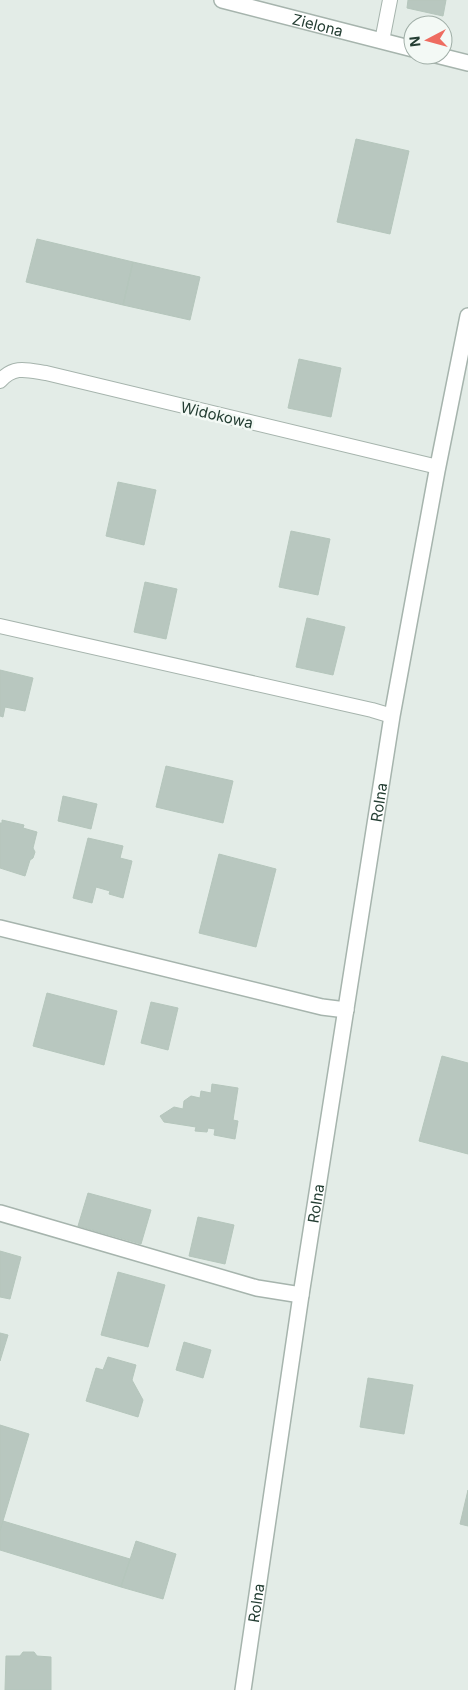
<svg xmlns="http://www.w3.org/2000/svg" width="468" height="1690" font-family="Inter,sans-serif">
	<rect width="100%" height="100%" fill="#e3ece7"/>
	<!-- building -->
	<path fill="#b8c7bf" stroke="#b5c6bc" d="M408,0h38l-3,16 -36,-8z
		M356,139l53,12 -19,83 -53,-12z
		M37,239l96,23 -10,43 -97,-23z
		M133,262l67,15 -10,43 -67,-15z
		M299,359l42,9 -10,49 -43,-9z
		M118,482l38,8 -12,55 -38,-9z
		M291,531l39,8 -12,56 -39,-8z
		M145,582l32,7 -11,50 -32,-7z
		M307,618l38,9 -12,48 -37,-8z
		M0,670l33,8 -8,33 -20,-4 -2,10 -3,-1z
		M166,766l67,15 -10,42 -67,-16z
		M63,796l34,8 -6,25 -33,-8z
		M2,820l22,5 -1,3 14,4 -4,16 2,4 -2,6 -3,2 -5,16 -25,-8v-45h2z
		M88,838l35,8 -3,12 12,3 -9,37 -14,-4 1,-3 -14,-4 -4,16 -19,-5z
		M219,854l57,15 -20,78 -57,-14z
		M47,993l70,18 -13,54 -71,-19z
		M151,1002l27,6 -10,42 -27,-7z
		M442,1056l26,7v91l-49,-13z
		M212,1084l26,4 -5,32 5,1 -3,18 -21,-4 1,-6 -7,-1 -1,4 -12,-1 1,-4 -32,-5 -4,-6 14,-9 9,2 1,-8 7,-5 9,2 1,-7 10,2z
		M88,1193l63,17 -10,34 -63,-18z
		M198,1217l36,8 -9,39 -36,-8z
		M0,1251l21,6 -11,42 -10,-2z
		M118,1272l47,13 -17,62 -47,-12z
		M0,1333l8,2 -8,26z
		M184,1342l27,8 -8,28 -27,-8z
		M108,1357l28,8 -4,15 11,20 -5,17 -52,-16 10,-33 7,2z
		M368,1378l45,7 -9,49 -44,-7z
		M0,1425l29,9 -29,97z
		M468,1490v36l-8,-2z
		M3,1521l127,38 -9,28 -121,-37v-19z
		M136,1541l40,13 -13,45 -42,-12z
		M23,1652h11l3,4 14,1v33h-46l1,-34h14z"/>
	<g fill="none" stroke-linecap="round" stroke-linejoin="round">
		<!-- service casing -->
		<g stroke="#a6b4ad" stroke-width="16">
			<path id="service" d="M382,41l8,-41
				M0,381c14,-16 27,-11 46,-8l392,94
				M0,626l372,84 20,6"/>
		</g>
		<!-- minor casing -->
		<g stroke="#a6b4ad" stroke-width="18">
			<g id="minor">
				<path id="s1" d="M222,0l191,49"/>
				<path d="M436,55l32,8"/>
				<path d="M0,928l322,79 24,3"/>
				<path d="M0,1213l257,75 44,7"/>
			</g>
		</g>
		<!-- tertiary casing -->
		<g stroke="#a6b4ad" stroke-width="18">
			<g id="tertiary">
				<path id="s2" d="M243,1690l58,-395 91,-579 45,-245 31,-155"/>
			</g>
		</g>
		<!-- service -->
		<use href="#service" stroke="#fff" stroke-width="14"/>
		<!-- minor -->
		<use href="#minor" stroke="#fff" stroke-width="15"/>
		<!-- tertiary -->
		<use href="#tertiary" stroke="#fff" stroke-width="15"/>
	</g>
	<g text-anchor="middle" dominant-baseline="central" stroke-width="5" stroke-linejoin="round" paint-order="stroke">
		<!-- street labels -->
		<g font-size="15" fill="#233d32" stroke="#f3f9f5">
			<text stroke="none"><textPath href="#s1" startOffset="99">Zielona</textPath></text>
			<text transform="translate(217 415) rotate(13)">Widokowa</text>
			<text stroke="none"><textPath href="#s2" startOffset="898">Rolna</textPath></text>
			<text stroke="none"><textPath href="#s2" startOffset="492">Rolna</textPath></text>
			<text stroke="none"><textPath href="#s2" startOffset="88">Rolna</textPath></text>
		</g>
	</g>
	<!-- north arrow -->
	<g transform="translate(428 40) rotate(264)"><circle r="24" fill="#f3f9f5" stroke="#a0aea7"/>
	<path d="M0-4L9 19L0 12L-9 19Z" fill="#ee6c60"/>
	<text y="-8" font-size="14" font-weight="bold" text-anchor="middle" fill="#233d32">N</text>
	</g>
</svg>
